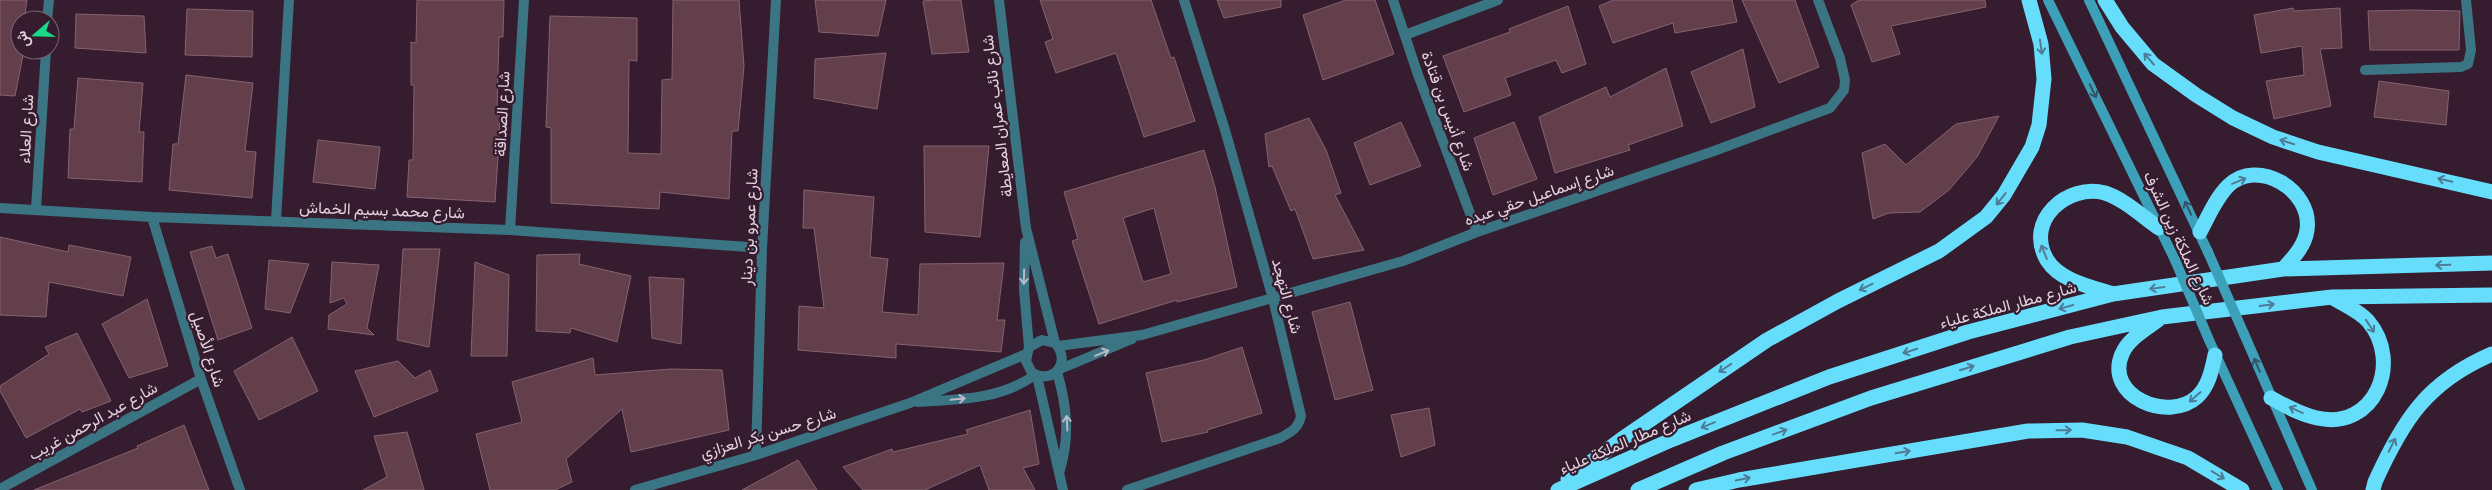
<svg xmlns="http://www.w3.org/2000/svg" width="2492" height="490" font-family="Cabin,Vazirmatn,sans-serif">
	<rect width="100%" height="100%" fill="#351c2f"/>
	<!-- building -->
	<path fill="#623f4b" stroke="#87626e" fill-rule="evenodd" d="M0,0h27l-3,20h-4v30h4l-9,46 -15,-1z
		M417,0h87l-1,37h-4l-2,71h3l-1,35 -4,59 -88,-5 2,-37h4l1,-75h-3v-43l5,1z
		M673,0h66l5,66 -6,65h-6l-3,68 -69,-7 -1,17 -108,-6v-75l-5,-1 4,-111 87,2v43l-8,-1 -1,93 33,1 1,-74 10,-1z
		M815,0h71l-8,36 -59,-4z
		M934,0h27l8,52 -37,2 -9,-53z
		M1040,0h111l20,58 3,-1 21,64 -51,16 -28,-84 -60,20 -11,-31 8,-3z
		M1217,0h64v7l-57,11z
		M1346,0h29l19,54 -71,26 -20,-65z
		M1613,0h119l5,22 -62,11 -2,-10 -60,20 -14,-37z
		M1742,0h53l24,67 -40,16z
		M1859,0h126l1,7 -95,19 9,28 -28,8 -21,-57z
		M1568,6l18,58 -24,9 -6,-13 -51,18 6,17 -47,17 -21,-56 67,-24 -1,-3z
		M2293,8l1,3 46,-3 2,40 -22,1 11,57 -57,13 -8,-38 38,-6 -2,-29 -41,7 -7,-38z
		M187,9l66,2 -1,46 -67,-2z
		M2412,10l48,1 -1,39h-89l-2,-39z
		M76,14l68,2 2,37 -71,-5z
		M1743,49l12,58 -44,16 -20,-51z
		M886,53l-9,56 -63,-11 1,-39z
		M1666,68l17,58 -55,19 2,5 -75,23 -16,-56 67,-30 4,10z
		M186,75l67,8 -8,68 11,1 -4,46 -83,-8 4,-46h5z
		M78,78l65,5 -4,49h5l-2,50 -74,-4 2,-49h4z
		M2379,81l70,10 -3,34 -72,-8z
		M1999,116l-22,41 -28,33 -29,22 -31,1 -16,6 -11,-66 23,-9 21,21 50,-41z
		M1309,118l17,32 15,43 -6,2 29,55 -51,9 -18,-50 -4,2 -19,-45 -3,1 -4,-33z
		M1401,122l20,44 -51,19 -16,-42z
		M1514,122l23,57 -44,16 -19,-57z
		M318,140l62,7 -5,42 -62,-7z
		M924,146h65l-9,91 -55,-5z
		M1204,150l11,37 22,100 -60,15v-2l-78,24 -27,-83 6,-2 -14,-47zM1154,208l17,66 -28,8 -20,-64z
		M804,190l70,7 -4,60 18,2 -6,53 36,3 2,-51 84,-1 -7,57h8l-4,32 -105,-8v14l-98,-8 1,-44 25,2 -10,-80h-11z
		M0,237l68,15 1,-7 62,12 -8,39 -74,-14 -3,35 -46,-2z
		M212,246l4,12 12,-4 24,74 -34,12 -28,-88z
		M403,249h37l-11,98 -32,-7z
		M580,254l-1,10 52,12 -14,66 -46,-14 -1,5 -34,-2 1,-76z
		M269,260l40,4 -19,49 -25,-4z
		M332,262l47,3 -12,63 7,7 -46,-6 1,-14 18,-11 -3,-6 -14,5z
		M475,262l34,13 -2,81h-36z
		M649,277l35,2 -3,65 -29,-6z
		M147,299l21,67 -39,12 -27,-54z
		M1350,302l23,88 -38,10 -23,-88z
		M77,333l34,68 -29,11 -2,-3 -54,29 -26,-47v-5l49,-32 -4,-7z
		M292,337l26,54 -59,29 -25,-49z
		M1242,347l20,66 -55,17 1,2 -46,10 -16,-69 58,-13z
		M593,358l2,17 76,-6 51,1 7,60 -98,22 -9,-43 -56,50 6,23 -17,8h-65l-14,-56 46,-12 -10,-40z
		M398,361l17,17 15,-8 8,21 -64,26 -19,-46z
		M1429,408l6,37 -34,12 -10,-42z
		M1030,410l9,54 -16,4 12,22h-46l-9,-25 -55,25h-62l-20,-23 49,-18 1,3 75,-18 -2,-4z
		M184,425l25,65h-175l104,-42 -1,-2z
		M407,432l17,58h-61l24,-13 -13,-41z
		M798,460l19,30h-75z"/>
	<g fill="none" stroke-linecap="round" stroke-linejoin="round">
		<!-- minor -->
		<path stroke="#3b7483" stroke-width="10" d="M1393,0l24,72 60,160
			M47,20l2,-20
			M1405,35l93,-35
			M2365,70l96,-3 7,-3 3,-14 -5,-50
			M0,208l152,9 358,13 252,18
			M36,209l10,-159
			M152,217l49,162 39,111
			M276,220l13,-220
			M510,230l14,-230
			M1058,346l84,-11 261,-74 74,-29 237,-81 116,-43 14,-18 1,-10 -5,-22 -22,-58
			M1060,369l72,-30
			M918,402c43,-3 81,-2 117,-27
			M756,455l6,-207 14,-248
			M0,489l201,-110
			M635,490l121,-35 154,-52 116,-49
			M1127,490l153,-52c11,-6 18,-9 21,-22l-28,-117 -48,-169 -41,-130"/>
		<!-- tertiary -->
		<path stroke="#3b7483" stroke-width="10" d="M999,0l27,228 29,115c17,19 -1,42 -23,30l-6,-12 3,-14 13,-7 13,3
			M1025,242l-1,48 5,57
			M1057,372c10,34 13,64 3,98
			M1037,376l26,114"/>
		<!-- secondary -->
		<path stroke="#3da0b9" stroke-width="10" d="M2048,0l127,260
			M2089,0l119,252
			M2244,334l68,156
			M2209,340l69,150"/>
		<!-- motorway -->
		<path stroke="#67ddfc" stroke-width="15" d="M2105,0l17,27 31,37 43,31 37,23 40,19 45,15 174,40
			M2200,232c8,-15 16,-34 28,-46 29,-29 85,4 79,44 -2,16 -14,28 -24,39
			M2113,294c-22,-7 -53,-13 -66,-34 -23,-39 20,-77 58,-67 19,6 38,24 54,35
			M2158,320c-12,9 -30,19 -36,34 -18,42 46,69 75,43 12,-11 15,-28 18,-42
			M2271,398c15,8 30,17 46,20 58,13 86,-56 51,-97 -9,-10 -23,-16 -35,-23
			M1568,479l54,-40 145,-99 71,-39 101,-50 47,-34 18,-22 28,-48 7,-22 5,-46 -3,-35 -12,-44
			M1558,490l113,-50 158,-63 139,-45 145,-38 170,-25 209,-6
			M1638,490l85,-37 148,-55 199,-61 92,-20 170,-20 160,-2
			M1696,490l43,-10 289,-49 54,-1 45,7 61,21 54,32
			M2373,490l2,-8c28,-62 52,-100 117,-128"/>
		<!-- secondary-bridge -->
		<path stroke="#3da0b9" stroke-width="10" d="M2208,252l36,82
			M2175,260l34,80"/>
	</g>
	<!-- one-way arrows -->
	<defs><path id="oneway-shaft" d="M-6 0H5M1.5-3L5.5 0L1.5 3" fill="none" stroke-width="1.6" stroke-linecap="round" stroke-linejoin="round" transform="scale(1.25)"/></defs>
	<g stroke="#4e7c96">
		<use href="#oneway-shaft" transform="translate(2041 47) rotate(82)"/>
		<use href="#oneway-shaft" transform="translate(2149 59) rotate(-131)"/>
		<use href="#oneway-shaft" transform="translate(2287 142) rotate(-162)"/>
		<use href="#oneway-shaft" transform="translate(2445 180) rotate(-167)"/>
		<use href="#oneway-shaft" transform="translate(2239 181) rotate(-22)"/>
		<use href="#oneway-shaft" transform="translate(2001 199) rotate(128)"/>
		<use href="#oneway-shaft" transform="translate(2044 252) rotate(-112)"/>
		<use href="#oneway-shaft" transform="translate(2443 265) rotate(178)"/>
		<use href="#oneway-shaft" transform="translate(1866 287) rotate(154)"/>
		<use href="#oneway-shaft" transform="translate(2157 288) rotate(172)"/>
		<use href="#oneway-shaft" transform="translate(2267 305) rotate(-7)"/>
		<use href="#oneway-shaft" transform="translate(2066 307) rotate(165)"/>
		<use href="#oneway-shaft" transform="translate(2370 326) rotate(56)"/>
		<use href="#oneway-shaft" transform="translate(1910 351) rotate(162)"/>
		<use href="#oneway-shaft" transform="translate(1725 368) rotate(146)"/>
		<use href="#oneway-shaft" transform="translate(1967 368) rotate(-17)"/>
		<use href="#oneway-shaft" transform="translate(2195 397) rotate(139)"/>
		<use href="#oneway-shaft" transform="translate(2296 410) rotate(-156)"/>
		<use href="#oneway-shaft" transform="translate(1708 425) rotate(158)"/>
		<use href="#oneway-shaft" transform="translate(2064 430) rotate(-1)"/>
		<use href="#oneway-shaft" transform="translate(1780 432) rotate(-20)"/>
		<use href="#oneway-shaft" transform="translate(2392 445) rotate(-64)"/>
		<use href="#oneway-shaft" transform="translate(1903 452) rotate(-10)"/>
		<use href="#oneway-shaft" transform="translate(2218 475) rotate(31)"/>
		<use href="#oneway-shaft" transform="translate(1743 479) rotate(-11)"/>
	</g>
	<g stroke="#385166">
		<use href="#oneway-shaft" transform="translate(2093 91) rotate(64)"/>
		<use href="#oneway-shaft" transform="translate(2188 208) rotate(-115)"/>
		<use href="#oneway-shaft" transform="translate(2257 365) rotate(-113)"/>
	</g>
	<g stroke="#babac7">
		<use href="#oneway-shaft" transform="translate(1024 277) rotate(91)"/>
		<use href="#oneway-shaft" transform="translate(1102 353) rotate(-22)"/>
		<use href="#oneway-shaft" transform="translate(958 399) rotate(-6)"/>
		<use href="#oneway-shaft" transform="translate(1067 423) rotate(-93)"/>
	</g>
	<g text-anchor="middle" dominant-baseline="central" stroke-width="4.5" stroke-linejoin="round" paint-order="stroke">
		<!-- street labels -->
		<g font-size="16" fill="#e4d2de" stroke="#351c2f">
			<text transform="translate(1448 111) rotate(70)">شارع أنيس بن قتادة</text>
			<text transform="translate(502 114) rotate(-87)">شارع الصداقة</text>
			<text transform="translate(997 116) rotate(-97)">شارع نائب عمران المعايطة</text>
			<text transform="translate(26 129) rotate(-87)">شارع العلاء</text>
			<text transform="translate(1539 195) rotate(-19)">شارع إسماعيل حقي عبده</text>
			<text transform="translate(382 210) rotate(2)">شارع محمد بسيم الخماش</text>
			<text transform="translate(749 227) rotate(-87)">شارع عمرو بن دينار</text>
			<text transform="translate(2179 238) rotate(65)">شارع الملكة زين الشرف</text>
			<text transform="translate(1287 296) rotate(75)">شارع التهجد</text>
			<text transform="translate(2008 305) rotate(-15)">شارع مطار الملكة علياء</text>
			<text transform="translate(208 349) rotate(72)">شارع الأصيل</text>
			<text transform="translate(93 421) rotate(-29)">شارع عبد الرحمن غريب</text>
			<text transform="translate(768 433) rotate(-17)">شارع حسن بكر العزازي</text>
			<text transform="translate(1625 442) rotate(-23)">شارع مطار الملكة علياء</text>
		</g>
	</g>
	<!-- north arrow -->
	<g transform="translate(35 35) rotate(250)"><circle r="24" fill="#351c2f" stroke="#7b6575"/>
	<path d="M0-4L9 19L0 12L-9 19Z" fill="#19d989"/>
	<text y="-8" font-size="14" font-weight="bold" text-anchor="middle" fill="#e4d2de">ش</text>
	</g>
</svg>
